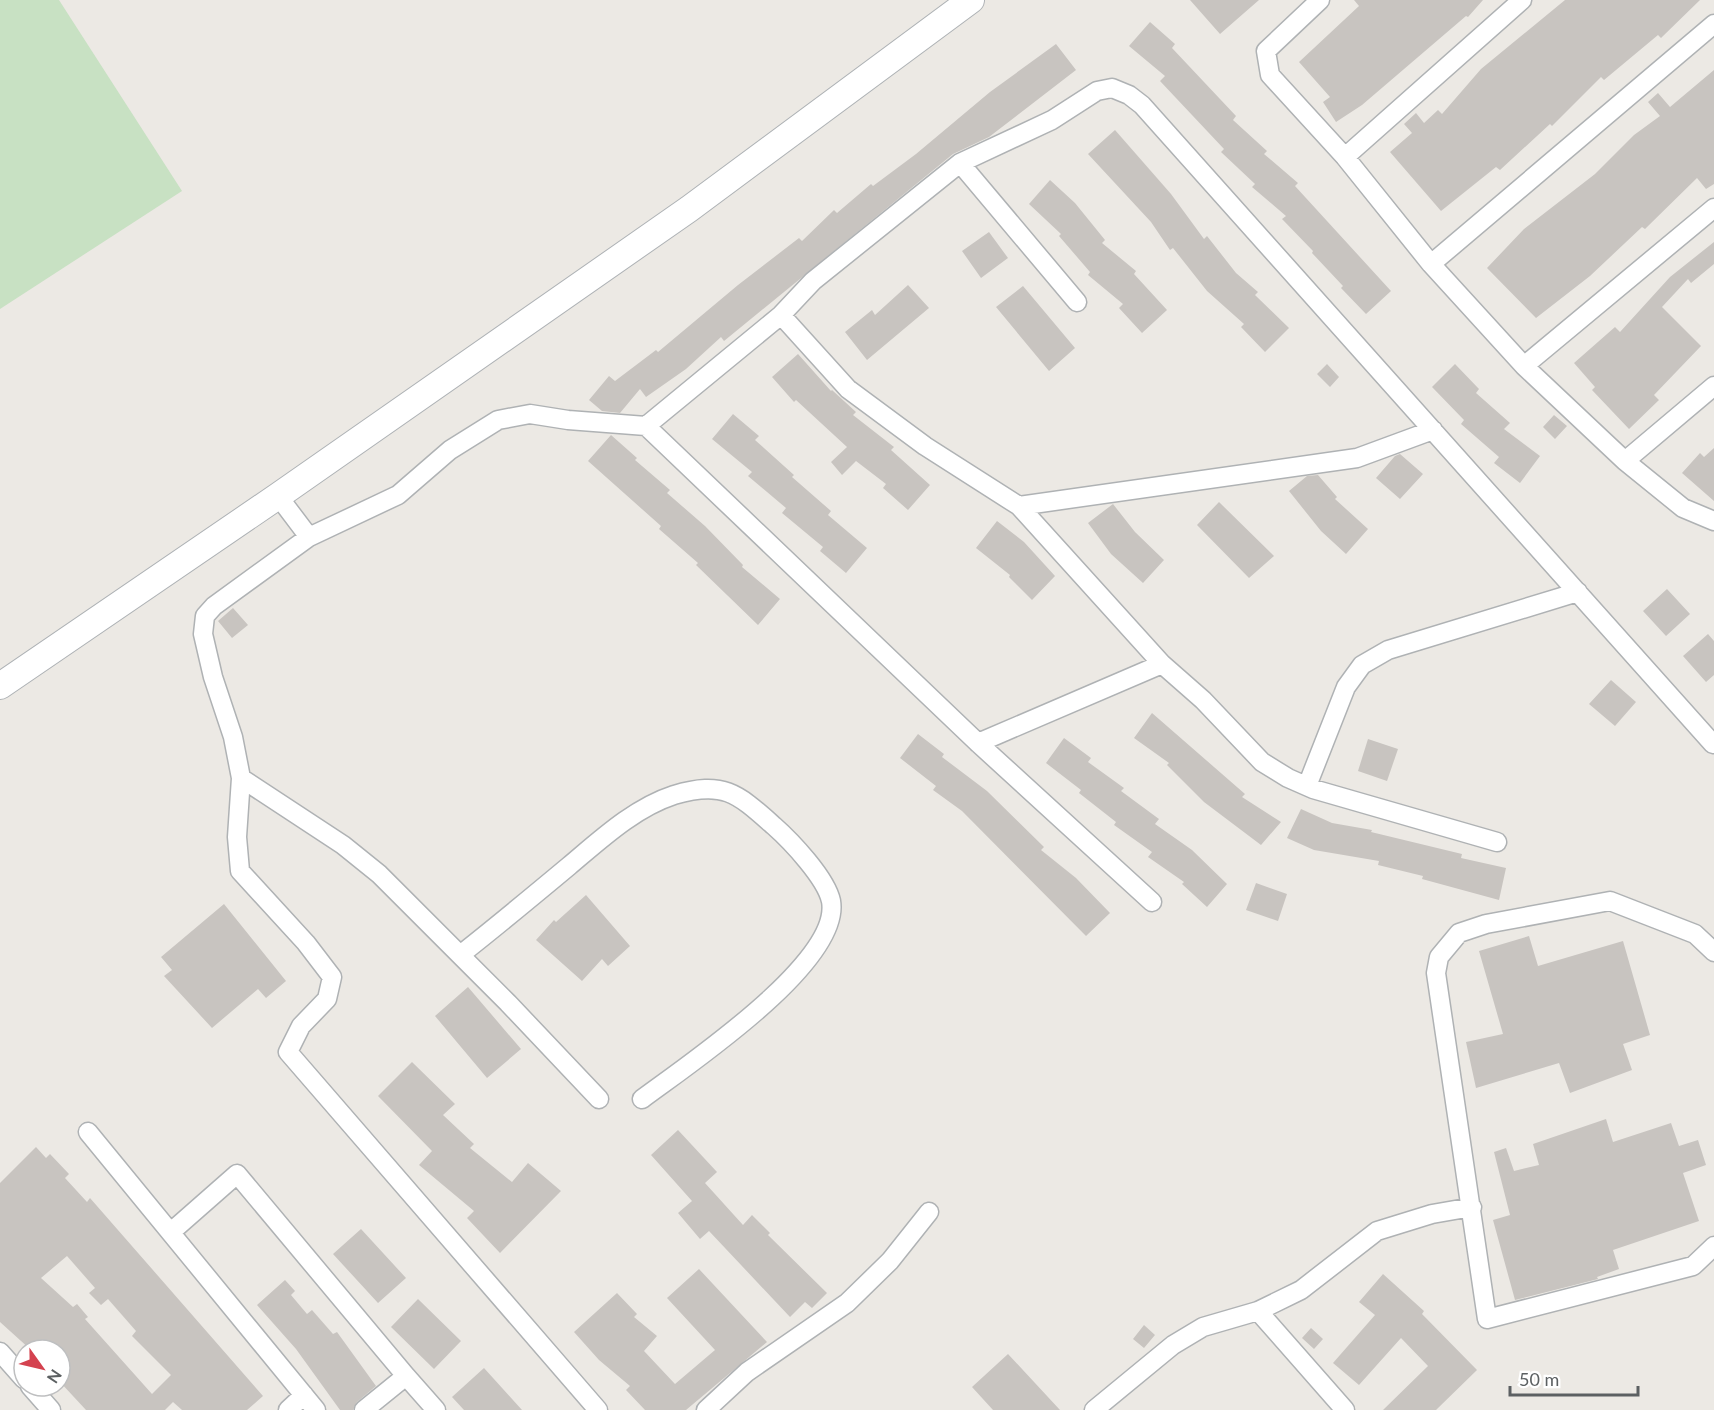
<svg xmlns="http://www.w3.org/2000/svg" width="1714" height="1410" font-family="Lato,sans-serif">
	<rect width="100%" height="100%" fill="#ece9e4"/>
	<!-- green -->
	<path fill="#c8e1c3" d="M0,0h59l123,191 -182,118z"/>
	<!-- building -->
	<path fill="#c8c4c0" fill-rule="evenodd" d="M1190,0h69l-39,34z
		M1354,0h129l-15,17 -2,-1 -104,89 -26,17 -13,-20 7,-5 -31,-35 60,-56z
		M1565,0h135l-39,38 -3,-3 -54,45 -3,-3 -49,49 -2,-2 -50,46 -4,-3 -55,44 -51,-59 22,-19 -8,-9 12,-11 8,10 14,-13 4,4 39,-45z
		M1150,22l25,22 -3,4 64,68 -3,4 34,31 -3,3 34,29 -3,3 96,105 -25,23 -25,-26 2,-2 -31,-33 1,-2 -31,-32 4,-3 -34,-29 3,-3 -34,-32 3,-3 -64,-68 5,-5 -36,-30z
		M1056,44l20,26 -87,67 -36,17 -229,187 -3,-4 -35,32 -40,28 -6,-8 -20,24 -18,-2 -13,-11 20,-24 6,5 41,-31 2,2 80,-67 61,-47 3,3 32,-31 3,3 34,-29 2,2 43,-32 74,-62z
		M1714,70v114l-8,5 -9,-11 -52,51 -3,-2 -52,49 -54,42 -49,-50 37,-39 71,-55 39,-39 26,-19 -12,-14 10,-9 12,14z
		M1115,130l56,64 33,45 3,-3 29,37 22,19 -3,3 34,33 -24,24 -24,-25 3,-3 -37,-33 -34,-43 -3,2 -19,-28 -63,-68z
		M1050,180l25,23 30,37 -3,3 34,28 -2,3 33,36 -25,23 -23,-25 4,-4 -35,-29 2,-3 -31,-36 2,-2 -32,-30z
		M989,232l19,26 -27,20 -19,-27z
		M1714,242v22l-23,19 -3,-4 -26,28 39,39 -47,49 5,5 -30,29 -37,-39 3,-3 -21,-24 41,-36 5,5 50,-55z
		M908,285l21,23 -62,52 -22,-28 27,-22 3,5z
		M1023,286l52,62 -26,23 -53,-64z
		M798,354l33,37 1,-1 24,22 -3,3 41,32 -3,3 39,35 -22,25 -25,-22 3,-4 -30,-23 -14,14 -11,-13 16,-15 -51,-47 -2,2 -22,-25z
		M1327,364l12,13 -9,10 -13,-13z
		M1455,364l24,25 -3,4 34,30 -6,6 36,27 -20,27 -26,-20 5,-6 -38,-33 3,-4 -32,-33z
		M733,414l26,22 -4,4 39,35 -2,2 39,34 -3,4 39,33 -21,25 -26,-22 3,-4 -41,-34 4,-5 -38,-32 4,-4 -40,-33z
		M1554,415l13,11 -12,13 -12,-12z
		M611,435l26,23 -2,2 35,30 -3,3 38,33 38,39 -1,2 38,32 -22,26 -62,-60 2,-2 -39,-34 2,-3 -73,-65z
		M1714,448v53l-32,-28 18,-20 4,4z
		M1400,454l23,20 -23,25 -24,-21 19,-22z
		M1318,475l19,22 -2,2 33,30 -22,25 -25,-23 -32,-40 18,-15z
		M1219,502l55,54 -25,22 -52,-53z
		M1113,504l22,28 29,28 -21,23 -32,-29 -23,-31z
		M997,521l27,21 31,34 -23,24 -23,-23 1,-2 -34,-27z
		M1667,589l23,25 -24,22 -23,-25z
		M233,608l15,17 -16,13 -14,-17z
		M1708,634l6,7v34l-8,7 -23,-26z
		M1611,680l25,22 -21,24 -26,-22z
		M1152,713l93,81 -3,3 39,25 -20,23 -57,-43 -37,-37 2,-2 -35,-25z
		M918,734l26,20 -2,3 45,34 57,56 -3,3 35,28 34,35 -24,23 -124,-125 -29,-21 3,-4 -36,-28z
		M1064,738l27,20 -3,4 36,26 -3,3 38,28 -4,5 37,26 35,34 -20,23 -25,-23 2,-2 -36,-25 4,-5 -38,-27 2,-3 -37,-29 2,-3 -35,-27z
		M1368,739l30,10 -11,32 -29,-10z
		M1301,809l31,14 40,7 -1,2 91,22 -1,4 45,10 -7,32 -77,-21 1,-3 -45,-11 1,-4 -65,-11 -27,-12z
		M1256,883l31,11 -9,27 -32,-11z
		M586,895l44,51 -22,20 -6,-7 -20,22 -46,-41 18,-20 2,2z
		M224,904l62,77 -20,17 -8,-9 -46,39 -48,-52 8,-6 -11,-13z
		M1529,936l9,30 85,-25 27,94 -27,9 9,26 -62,23 -11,-30 -83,25 -10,-46 37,-8 -24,-83z
		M468,987l53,62 -34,29 -52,-62z
		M412,1062l43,42 -12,11 31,29 -4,4 42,34 16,-19 33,28 -61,62 -33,-35 7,-7 -55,-46 13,-14 -54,-55z
		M1606,1119l7,23 58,-19 8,23 19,-6 8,25 -23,8 16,48 -86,29 6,19 -22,8 1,2 -83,21 -22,-80 17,-5 -16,-63 12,-4 8,23 25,-6 -6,-21z
		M678,1130l39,42 -12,11 38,42 9,-10 18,18 -2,2 59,58 -15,15 -7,-6 -15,15 -81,-86 -9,8 -22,-26 14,-12 -41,-46z
		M36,1147l10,11 4,-4 19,20 -4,4 22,24 3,-4 173,198 -16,14h-65l-9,-8 -8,8h-79l-26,-28v-32h-29l-31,-28v-139zM67,1256l28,32 -6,5 12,12 7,-6 28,32 -4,5 39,39 -19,19 -67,-75 3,-2 -11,-13 -4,3 -32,-29z
		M361,1229l45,49 -28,25 -45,-49z
		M699,1269l68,73 -81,68h-41l-19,-20 4,-4 -31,-26 -25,-28 43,-39 20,21 -3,3 23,19 -13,15 31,33 40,-34 -48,-52z
		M1383,1274l41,37 -2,3 55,56 -41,40h-53l45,-44 -27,-28 -42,47 -26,-22 42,-48 -16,-13z
		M285,1280l10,11 -4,4 16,19 5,-4 21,24 4,-2 39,54 -19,16 -4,8h-13l-44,-61 -39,-44z
		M418,1299l43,42 -27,28 -43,-42z
		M1144,1325l11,10 -11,13 -11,-9z
		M1311,1328l12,11 -9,10 -12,-11z
		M1008,1354l52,56h-67l-21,-23z
		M484,1368l38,42h-58l-12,-13z"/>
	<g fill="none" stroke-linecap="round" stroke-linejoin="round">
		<!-- street casing -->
		<g stroke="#afb2b4" stroke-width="21">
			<path id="street" d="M1320,0l-54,51 4,24 75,82 86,107 93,102 101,95 58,47 31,13
				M1345,157l177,-157
				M960,163l117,139
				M1431,264l283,-240
				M781,315l67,74 77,57 94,60 338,-48 76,-28
				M1524,366l190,-158
				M646,426l332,317 174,159
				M1625,461l89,-75
				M278,496l31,41 89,-42 52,-45 48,-30 32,-6 38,6 78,6 135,-111 32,-34 147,-118 92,-43 45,-29 15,-3 17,7 13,10 571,639
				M1019,506l143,158 41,36 59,62 26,16 25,11 184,53
				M309,537l-95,69 -9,10 -2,18 10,43 20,60 8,41 -4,59 3,34 66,72 26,34 -5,22 -26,27 -13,26 310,358
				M978,743l184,-79
				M241,778l102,67 36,29 129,129 91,96
				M1307,786l39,-99 16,-22 26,-15 190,-58
				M1714,952l-19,-18 -85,-33 -124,23 -27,9 -20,24 -3,16 51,346 206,-53 21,-20
				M460,955c37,-29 73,-59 109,-89 31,-26 65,-58 105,-71 50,-15 64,-1 100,31 17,15 52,52 57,75 11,61 -145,165 -189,198
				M88,1132l228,278
				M171,1232l66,-58 169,202
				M1258,1311l87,99
				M0,1352l24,27
				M30,1386l21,24
				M288,1410l16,-15
				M364,1410l42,-34 30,34
				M706,1410l41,-38 100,-69 43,-42 39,-49
				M1094,1410l79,-65 30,-18 55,-16 43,-21 76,-59 55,-17 40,-7"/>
		</g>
		<!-- secondary casing -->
		<g stroke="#aeb2b5" stroke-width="28">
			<path id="secondary" d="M0,686l278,-190 411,-287 282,-209"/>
		</g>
		<!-- street -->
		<use href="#street" stroke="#fff" stroke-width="18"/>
		<!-- secondary -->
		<use href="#secondary" stroke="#fff" stroke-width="26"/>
	</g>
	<!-- north arrow -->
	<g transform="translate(42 1368) rotate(124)"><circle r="28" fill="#ffffff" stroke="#bebfc0" stroke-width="1.5"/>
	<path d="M0-4.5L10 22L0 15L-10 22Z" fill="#d4424f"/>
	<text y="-9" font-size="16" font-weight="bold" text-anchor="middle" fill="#5c6062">N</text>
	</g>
	<!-- scale -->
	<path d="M1510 1386v9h128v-9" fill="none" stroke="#5c6062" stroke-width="3"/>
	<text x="1519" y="1386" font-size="18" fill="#5c6062" stroke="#ffffff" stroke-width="4.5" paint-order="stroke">50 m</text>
</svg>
